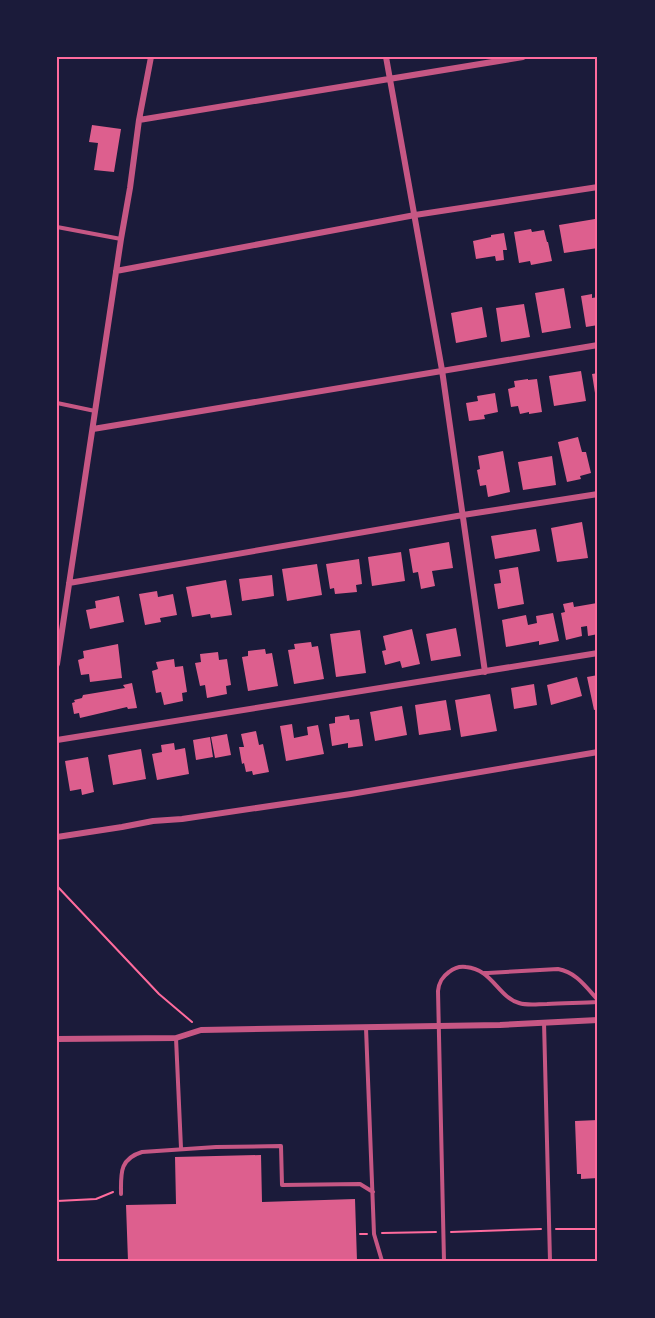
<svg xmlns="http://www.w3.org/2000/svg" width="655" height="1318" font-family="Mulish,sans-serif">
	<rect width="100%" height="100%" fill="#1b1b3a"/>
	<!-- building -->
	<path fill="#dd5f8e" d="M92,125l29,4 -7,43 -20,-2 4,-27 -9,-1z
		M595,219l3,20v9l-34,5 -5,-28z
		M531,229l1,3 12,-2 3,12h1l4,19 -21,4 -1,-4 -11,2 -5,-31z
		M504,233l3,17h-4l1,10 -8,1 -1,-5 -19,3 -3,-18 18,-4v-2z
		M564,288l7,40 -29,5 -7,-40z
		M592,294v4l6,-1v28l-12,2 -5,-31z
		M524,304l6,33 -29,5 -5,-34z
		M482,307l5,30 -31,6 -5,-30z
		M581,371l5,30 -32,5 -5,-30z
		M598,373v20h-3l-3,-19z
		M528,379v1l9,-1 5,33 -13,2v-2l-9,2 -2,-8 -7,1 -3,-18 7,-2 -1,-6z
		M495,393l3,19 -14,3 1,4 -16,2 -3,-18 12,-2 -1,-5z
		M578,437l4,15h4l5,21 -11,3 1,3 -14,3 -9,-40z
		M503,451l7,41 -22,5 -2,-12 -6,1 -3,-16 3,-1 -2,-13z
		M552,456l4,29 -33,5 -5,-28z
		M582,522l6,36 -31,4 -6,-34z
		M536,529l4,22 -45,8 -4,-23z
		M449,542l4,26 -21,3 3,15 -14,3 -3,-17 -5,1 -4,-24z
		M401,552l4,29 -33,5 -4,-29z
		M359,559l3,25 -6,1 1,7 -22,2 -1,-6 -4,1 -4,-25z
		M317,564l5,31 -35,6 -5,-32z
		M518,567l6,37 -26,5 -4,-25 7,-1 -2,-13z
		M272,575l2,21 -32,5 -3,-22z
		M226,580l6,35 -21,3 -1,-4 -18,3 -6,-30z
		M157,591l1,6 15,-3 4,21 -17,3 1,4 -16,3 -6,-31z
		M119,596l5,26 -34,7 -4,-19 10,-2 -1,-7z
		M573,602l1,5 23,-4 1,31 -10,2 -1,-10 -6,1 1,9 -16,4 -5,-27 4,-1 -2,-8z
		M553,613l6,28 -20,4v-4l-33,6 -4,-27 24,-5 2,10 9,-2 -1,-7z
		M456,628l5,28 -30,5 -5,-27z
		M412,629l8,35 -18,4 -2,-7 -15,4 -3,-14 4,-1 -3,-14z
		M360,630l6,43 -30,4 -6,-43z
		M311,642l1,5 6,-1 6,33 -30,5 -6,-34 7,-1 -1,-5z
		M118,644l4,34 -32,4 -1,-8 -8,1 -3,-15 6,-2 -1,-7z
		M265,649l1,5 6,-1 6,33 -30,5 -6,-34 6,-1v-5z
		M218,652l1,8 8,-1 4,26 -5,1 1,8 -20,4 -2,-13 -5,1 -5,-23 6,-1 -1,-8z
		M174,659l1,8 8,-1 4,26 -5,1 1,8 -19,4 -3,-13 -5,1 -4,-22 6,-2 -2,-7z
		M598,675v34l-4,1 -7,-33z
		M577,677l5,19 -31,9 -4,-20z
		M132,683l5,25 -9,1 -1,-2 -47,11 -1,-5 -5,1 -2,-11 3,-1 -1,-2 8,-2 1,-3 42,-7 -2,-3z
		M534,684l3,21 -23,4 -3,-21z
		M490,694l7,37 -36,6 -6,-37z
		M446,700l5,30 -32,5 -4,-30z
		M402,706l5,29 -32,6 -5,-29z
		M349,715l1,5 9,-1 4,27 -15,2v-5l-16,3 -3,-22 6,-1v-6z
		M292,724l2,14 14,-3 -1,-8 11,-2 6,29 -38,7 -6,-35z
		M256,731l3,14 4,-1 6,28 -16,3 -1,-4 -6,1 -2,-9 -2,1 -3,-17h5l-3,-13z
		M227,734l4,21 -16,3 -4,-21z
		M210,737l3,20 -17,3 -3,-20z
		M174,743l1,7 10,-2 4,26 -32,6 -5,-26 10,-2 -1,-7z
		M141,749l5,30 -33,6 -5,-30z
		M88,757l6,35 -12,3 -1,-6 -11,2 -5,-30z
		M598,1120v58l-17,1v-5h-4l-2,-53z
		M261,1155l1,47 93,-3 2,62h-229l-2,-56 50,-1 -1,-47z"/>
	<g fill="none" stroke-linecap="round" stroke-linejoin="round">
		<!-- path -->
		<path stroke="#ff6b9d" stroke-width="2" d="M57,886l102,108 33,28
			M57,1201l39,-2 17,-7
			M556,1229h42
			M451,1232l90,-3
			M382,1233l54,-1
			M360,1234h7"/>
		<!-- service -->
		<path stroke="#c65784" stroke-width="4" d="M57,227l64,12
			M57,403l38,8
			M484,973h4l70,-4c18,3 28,18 40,31
			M544,1022l6,239
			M366,1028l8,206 8,27
			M176,1038l5,110
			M121,1194c0,-20 -2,-35 21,-42l74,-5 65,-1 1,39 78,-1 13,8
			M444,1261l-6,-270c1,-9 4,-14 11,-19 5,-4 10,-6 17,-5 26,2 32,30 53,36 9,3 19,1 28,1 17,-1 34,-1 51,-2"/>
		<!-- minor -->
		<path stroke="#c65784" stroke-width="6" d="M386,57l56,313 43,302
			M139,120l384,-63
			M116,271l299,-56 183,-28
			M93,429l505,-84
			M69,583l394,-68 135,-21
			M57,664l64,-425 9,-51 9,-68 12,-63
			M57,740l541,-87
			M57,837l65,-10 31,-6 29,-2 169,-25 247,-42
			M57,1039l119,-1 25,-8 299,-5 98,-5"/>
	</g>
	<!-- border -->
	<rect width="655" height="1318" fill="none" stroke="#1b1b3a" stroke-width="117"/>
	<rect x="58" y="58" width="538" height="1202" fill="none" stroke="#ff6b9d" stroke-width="2"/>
</svg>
